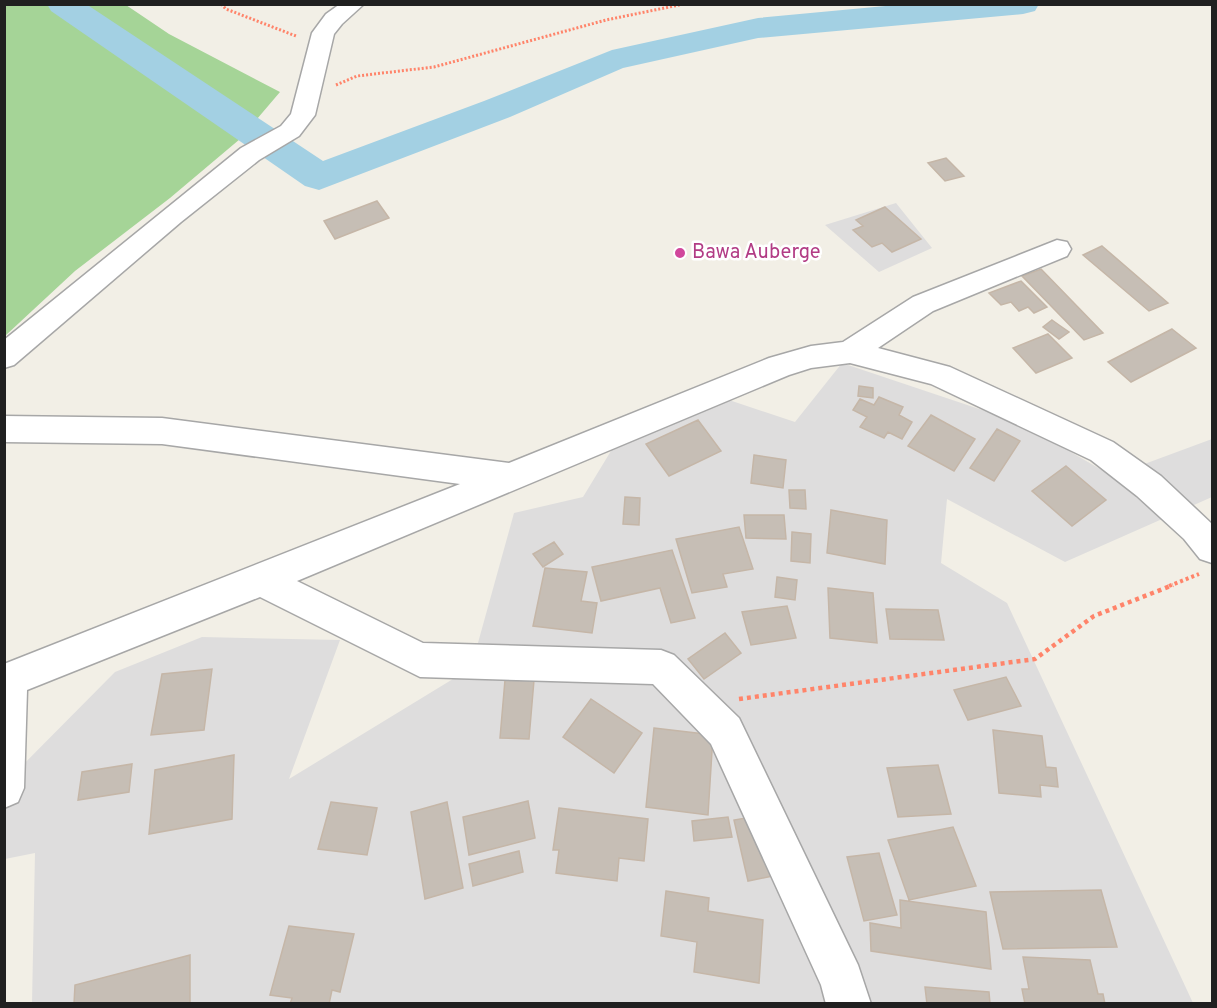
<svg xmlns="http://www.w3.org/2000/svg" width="1217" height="1008" font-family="Overpass,sans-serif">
	<rect width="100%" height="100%" fill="#f2efe6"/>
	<!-- residential -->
	<path fill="#dedddd" d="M896,203l36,45 -53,24 -54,-47z
		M842,363l179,60 91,53 100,-37v58l-147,65 -118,-63 -6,64 66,40 186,400h-1161l3,-150 -30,6v-76l110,-111 87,-35 138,3 -51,139 182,-111 43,-155 69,-16 31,-51 115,-46 66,22z"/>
	<!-- forest -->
	<path fill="#a5d497" d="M5,4l121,1 43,29 111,58 -40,47 -70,59 -95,73 -70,65z"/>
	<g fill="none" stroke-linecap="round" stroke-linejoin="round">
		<!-- river -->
		<path fill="#a3d0e3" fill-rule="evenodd" d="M47,4h39l237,157 161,-60 128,-51 146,-32 149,-14h132l-4,7 -12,3 -265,24 -135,30 -113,49 -191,73 -14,-4 -254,-175z"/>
	</g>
	<!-- building -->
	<path fill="#c6beb5" stroke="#c5b6a7" stroke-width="1.5" d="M946,158l18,18 -19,5 -17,-18z
		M377,201l12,17 -54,21 -11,-18z
		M885,207l36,32 -29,13 -10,-9 -10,4 -19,-17 10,-4 -7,-6z
		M1102,246l66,57 -19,8 -66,-56z
		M1041,269l62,64 -19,7 -62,-64z
		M1021,281l26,26 -13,6 -6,-6 -9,4 -8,-9 -10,3 -12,-12z
		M1052,320l7,5 10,7 -10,7 -16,-12z
		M1172,329l24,19 -65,34 -23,-20z
		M1048,334l24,24 -36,15 -23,-25z
		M859,386l14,2v10l-15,-2z
		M879,397l24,10 -4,8 13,7 -10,17 -14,-7 -4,6 -24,-11 7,-10 -14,-7 7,-11 14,6z
		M931,415l44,24 -21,32 -46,-25z
		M698,420l23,31 -52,25 -23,-32z
		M997,429l23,12 -26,40 -24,-13z
		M754,455l32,5 -3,28 -32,-5z
		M1066,466l40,34 -34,26 -40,-35z
		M789,490h16l1,19 -16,-1z
		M625,497l15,1 -1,27 -16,-1z
		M831,510l56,10 -2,44 -58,-11z
		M744,515h40l2,24 -40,-1z
		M739,527l14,42 -30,5 4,13 -35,6 -16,-54z
		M792,532l19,2 -1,29 -19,-2z
		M554,542l9,12 -20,13 -10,-13z
		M672,550l23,68 -24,5 -11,-35 -59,13 -9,-34z
		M545,568l42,4 -6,29 16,2 -5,30 -59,-7z
		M777,577l20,3 -2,20 -20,-3z
		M828,588l45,5 4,50 -47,-5z
		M787,606l9,32 -45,7 -9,-33z
		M886,609l52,1 6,30 -54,-1z
		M725,633l16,20 -37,26 -16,-20z
		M212,669l-8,61 -53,5 11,-61z
		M1006,677l15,29 -53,14 -14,-30z
		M505,680h29l-5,59 -29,-1z
		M591,699l51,34 -28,40 -51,-36z
		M654,728l59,7 -5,80 -62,-8z
		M993,730l49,6 4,31 10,1 2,19 -18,-2 1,12 -42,-4z
		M234,755l-2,64 -83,15 6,-64z
		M132,764l-3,28 -51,8 4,-28z
		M938,765l13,49 -53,3 -11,-49z
		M528,801l7,37 -66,17 -6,-38z
		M331,802l46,6 -10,47 -49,-6z
		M447,802l16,86 -38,11 -14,-87z
		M559,808l89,11 -4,42 -25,-3 -2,23 -61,-8 3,-23h-6z
		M757,816l16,60 -25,5 -14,-61z
		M728,817l4,20 -38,4 -2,-20z
		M953,827l23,59 -67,14 -21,-60z
		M519,851l4,21 -50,14 -4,-22z
		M879,853l18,62 -33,6 -17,-64z
		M1101,890l16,57 -114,2 -13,-57z
		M666,891l43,7 -1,13 55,9 -4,63 -65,-11 3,-30 -36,-6z
		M900,900l86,12 5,57 -120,-18 -1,-28 31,5z
		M289,926l65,8 -14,58 -8,-2 -3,14h-39l2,-6 -22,-3z
		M190,955v49h-116l1,-19z
		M1023,957l67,3 8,34h5l2,10h-80l-3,-15h7z
		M925,987l64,5 1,12h-63z"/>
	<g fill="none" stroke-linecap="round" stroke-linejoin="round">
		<!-- minor casing -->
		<g stroke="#a7a7a7" stroke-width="3">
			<path id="minor" d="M340,4h24l-22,20 -8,10 -19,81 -16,21 -40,24 -78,62 -167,143 -10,3v-28l237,-192 40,-22 10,-12 21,-81 14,-19z
				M1057,240l10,2 4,7 -4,7 -134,55 -55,37 72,19 163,75 48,34 51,48v39l-12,-4 -16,-20 -47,-43 -46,-36 -160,-76 -81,-21 -39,5 -22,7 -492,206 126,62 238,7 13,5 65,63 119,247 13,39h-45l-5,-19 -110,-241 -58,-60 -233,-7 -160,-80 -233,93 -3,98 -6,14 -14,6v-144l456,-180 -298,-40 -158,-2v-26l158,2 347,45 260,-105 42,-12 32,-4 70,-45z"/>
		</g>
		<!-- path-far2 -->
		<path stroke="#ff846a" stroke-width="3" stroke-dasharray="2 2" stroke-linecap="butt" d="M221,4l5,5 70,27
			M336,85l21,-9 77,-9 172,-47 78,-16"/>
		<!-- path-far1 -->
		<path stroke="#ff846a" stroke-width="4" stroke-dasharray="3 3" stroke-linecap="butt" d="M1169,586l30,-12"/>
		<!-- path -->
		<path stroke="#ff846a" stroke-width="4.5" stroke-dasharray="4 4" stroke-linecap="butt" d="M739,699l296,-40 59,-43 79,-31"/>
		<!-- minor -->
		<use href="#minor" fill="#fff" fill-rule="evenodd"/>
	</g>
	<!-- markers -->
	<circle fill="#d1479c" stroke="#fff" stroke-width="2" cx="680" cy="253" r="6"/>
	<g text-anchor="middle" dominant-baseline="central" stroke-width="5" stroke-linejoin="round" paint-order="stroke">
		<!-- hotel labels -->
		<g font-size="20" fill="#b23c85" stroke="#fff" text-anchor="start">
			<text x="692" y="253">Bawa Auberge</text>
		</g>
	</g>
	<!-- border -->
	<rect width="1217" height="1008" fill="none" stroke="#202020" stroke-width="12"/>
</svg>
